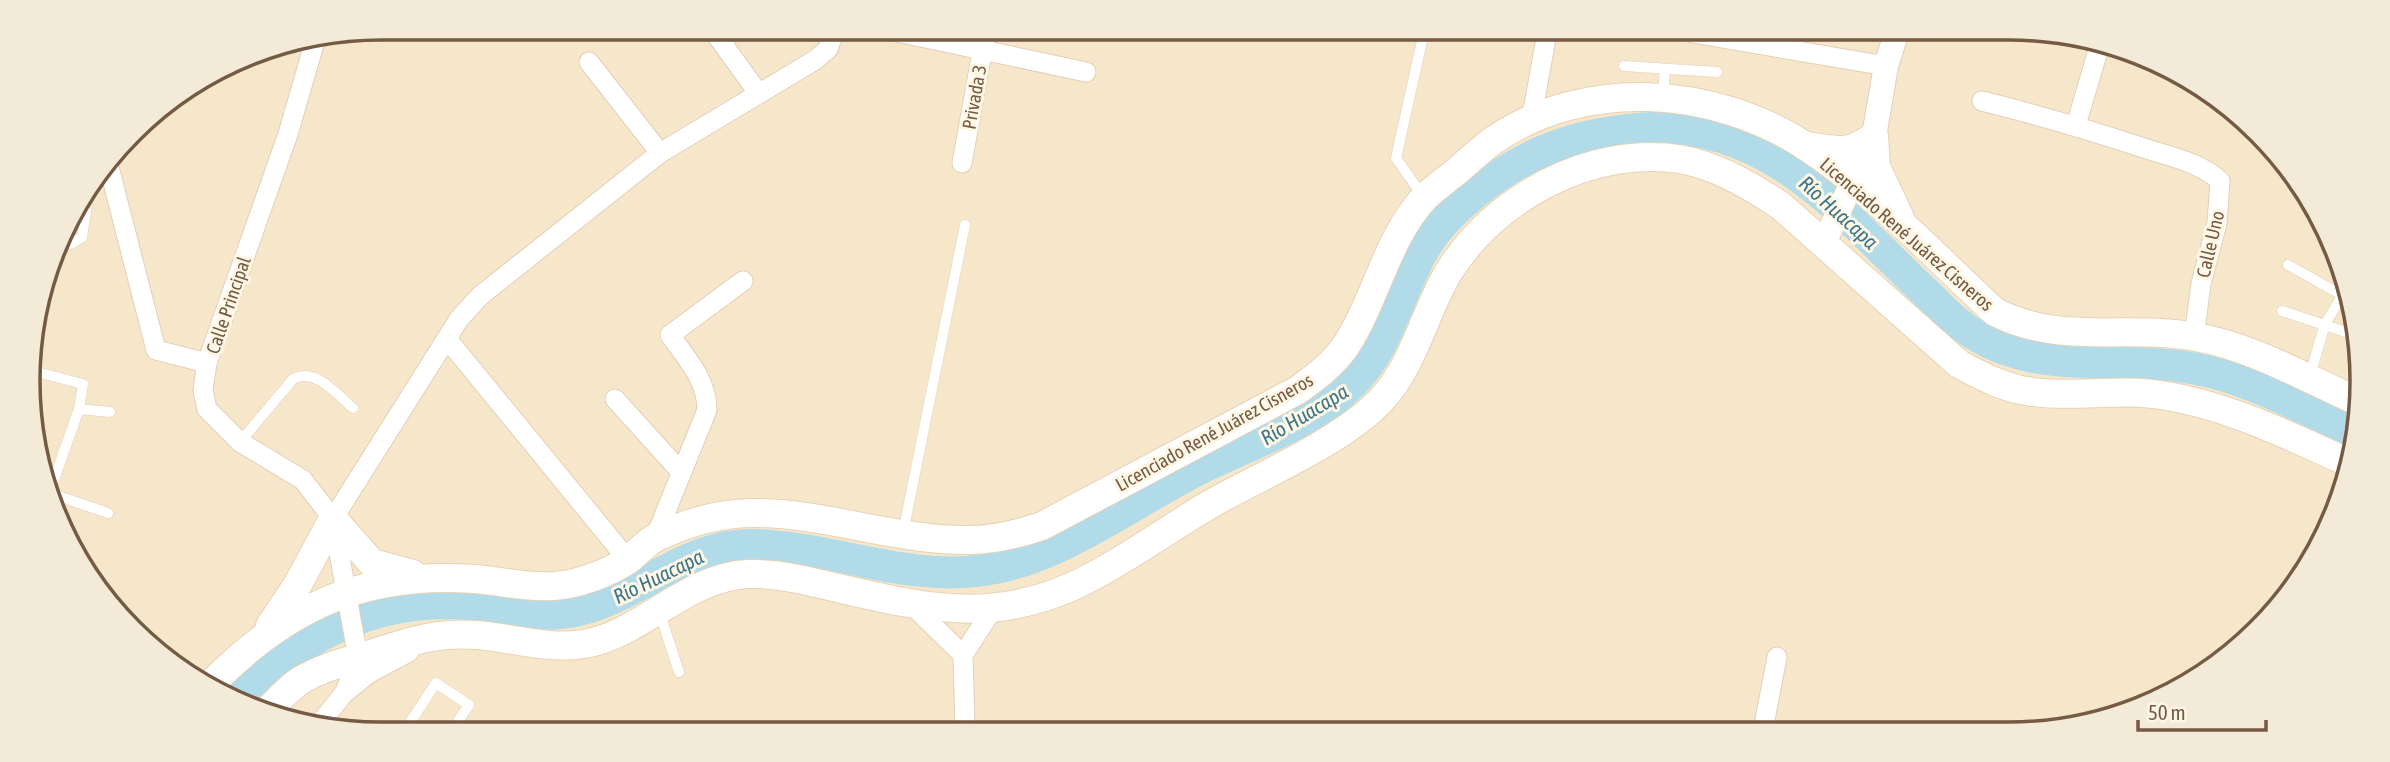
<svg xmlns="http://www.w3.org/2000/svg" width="2390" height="762" font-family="'Asap Condensed',sans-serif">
	<rect width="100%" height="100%" fill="#fef4dd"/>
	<!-- residential -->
	<path fill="#f6e7cb" d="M381,28l1697,7 127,53 98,97 52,128v137l-40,107 -57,74 -93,66 -110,34 -1743,-4 -127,-52 -84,-79 -61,-124 -9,-137 34,-110 83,-109 98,-61z"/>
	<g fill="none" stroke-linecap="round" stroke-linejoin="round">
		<!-- river -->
		<path stroke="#b1dbe8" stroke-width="32" d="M236,696c70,-59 135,-99 230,-92 36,3 74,15 109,7 64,-14 112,-69 180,-66 77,2 152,37 229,25 73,-10 144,-64 209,-98 39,-20 83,-35 120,-58 72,-44 72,-89 107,-158 13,-26 33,-44 55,-63 53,-44 111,-62 179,-65 119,-4 193,91 272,165 12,11 23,24 36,33 72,54 153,27 235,43 54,10 108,41 158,63"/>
		<!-- service casing -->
		<g stroke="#e2d0b9" stroke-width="11">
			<path id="service" d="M1624,66l93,6
				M1663,96l2,-27
				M1422,195l-26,-37 28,-126
				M59,242l12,2 11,-7 4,-26 -7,-5
				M2288,265l52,29 1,4 -16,26 -15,51
				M2282,311l73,24
				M33,371l50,13 -4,25 -28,79
				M79,409l31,3
				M240,442l53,-63c23,-12 43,15 60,29
				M48,488l13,9 47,16
				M903,533l62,-308
				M660,614l19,58
				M407,727l29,-44 33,22 -15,22"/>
		</g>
		<!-- minor casing -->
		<g stroke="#e2d0b9" stroke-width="21">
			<path id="minor" d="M712,29l47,65
				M888,30l198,42
				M1693,33l193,33
				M315,41l-27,93 -81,229 -4,27 4,19 33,33 63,38 30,39
				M589,62l71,91
				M1982,101c56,14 110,30 165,48 25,8 54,14 73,32l-3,42 -16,61 -7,53
				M1531,121l16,-88
				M2076,125l24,-81
				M962,163l24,-133
				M109,167l47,183 51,13
				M448,340l180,220
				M615,399l65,72
				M655,538l52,-128c0,-30 -20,-51 -37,-75l73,-54
				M912,605l51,50
				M346,692l22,-18 41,-22
				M317,727l28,-35 13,-34 -25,-139 126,-200 21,-23 180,-143 155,-93 13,-11 7,-19
				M965,729l-2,-74 29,-45
				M1763,730l14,-73"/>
		</g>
		<!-- tertiary casing -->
		<g stroke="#e2d0b9" stroke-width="26">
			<path id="tertiary" d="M1823,245l51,-109 12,-70 10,-32"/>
		</g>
		<!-- secondary casing -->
		<g stroke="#e8d2b6" stroke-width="30">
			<path id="secondary" d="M1874,136l2,31 24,51
				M1805,146c30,4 44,10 69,-10
				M270,626l28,-42 35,-65 39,44 41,11
				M210,685c76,-78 154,-114 265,-106 34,3 66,12 99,4 19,-5 38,-12 54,-23 10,-7 18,-18 29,-23 29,-14 64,-24 97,-24 72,0 143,28 216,27 25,0 48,-6 72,-14l256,-136c18,-13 34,-25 47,-43 31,-47 41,-107 79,-149 10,-10 22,-18 33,-27 12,-10 24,-22 37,-31 92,-63 219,-53 310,5 70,46 130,111 191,167 67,34 131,12 201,25 56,10 108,40 159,63
				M269,709c10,-10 20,-21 32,-29 19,-11 36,-16 57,-22 43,-13 71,-26 118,-23 41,3 80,18 121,6 53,-16 93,-64 151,-67 32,-1 63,8 94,15 94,22 165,35 253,-14 41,-22 79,-50 119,-73 49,-27 118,-57 158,-93 41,-36 50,-92 76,-136 46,-75 142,-127 231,-114 37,6 72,27 102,47l178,158c24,13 47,25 74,28 42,6 86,-4 128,3 67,10 128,41 189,68"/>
		</g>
		<!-- service -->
		<use href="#service" stroke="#fff" stroke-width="10"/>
		<!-- minor -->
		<use href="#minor" stroke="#fff" stroke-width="19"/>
		<!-- tertiary -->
		<use href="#tertiary" stroke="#fff" stroke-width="24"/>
		<!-- secondary -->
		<use href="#secondary" stroke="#fff" stroke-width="28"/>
	</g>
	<g text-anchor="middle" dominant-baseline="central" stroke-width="6" stroke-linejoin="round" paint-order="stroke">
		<!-- street labels -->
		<g font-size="19" fill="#755a44" stroke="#fff7e5">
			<text transform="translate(974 97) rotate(-80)">Privada 3</text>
			<text transform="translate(1907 234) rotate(41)">Licenciado René Juárez Cisneros</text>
			<text transform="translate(2210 244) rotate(-77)">Calle Uno</text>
			<text transform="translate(228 305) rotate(-71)">Calle Principal</text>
			<text transform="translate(1214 432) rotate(-29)">Licenciado René Juárez Cisneros</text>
		</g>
		<!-- water labels -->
		<g font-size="21" font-style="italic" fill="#3c768b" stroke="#fff7e5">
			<text transform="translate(1839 212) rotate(42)">Río Huacapa</text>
			<text transform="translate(1304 414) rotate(-31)">Río Huacapa</text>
			<text transform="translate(658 576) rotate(-26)">Río Huacapa</text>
		</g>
	</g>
	<!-- crop -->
	<path d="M0 0H2390V762H0ZM381 40H2009A341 341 0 0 1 2350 381V381A341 341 0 0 1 2009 722H381A341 341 0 0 1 40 381V381A341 341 0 0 1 381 40Z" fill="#f4ead8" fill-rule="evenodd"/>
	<path fill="none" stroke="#755a44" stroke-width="3.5" d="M381 40H2009A341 341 0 0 1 2350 381V381A341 341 0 0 1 2009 722H381A341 341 0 0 1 40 381V381A341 341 0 0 1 381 40Z"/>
	<!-- scale -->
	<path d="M2138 720v10h128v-10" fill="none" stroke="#755a44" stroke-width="3.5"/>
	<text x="2148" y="720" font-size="21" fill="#755a44" stroke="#fff7e5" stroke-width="5" paint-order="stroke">50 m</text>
</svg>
